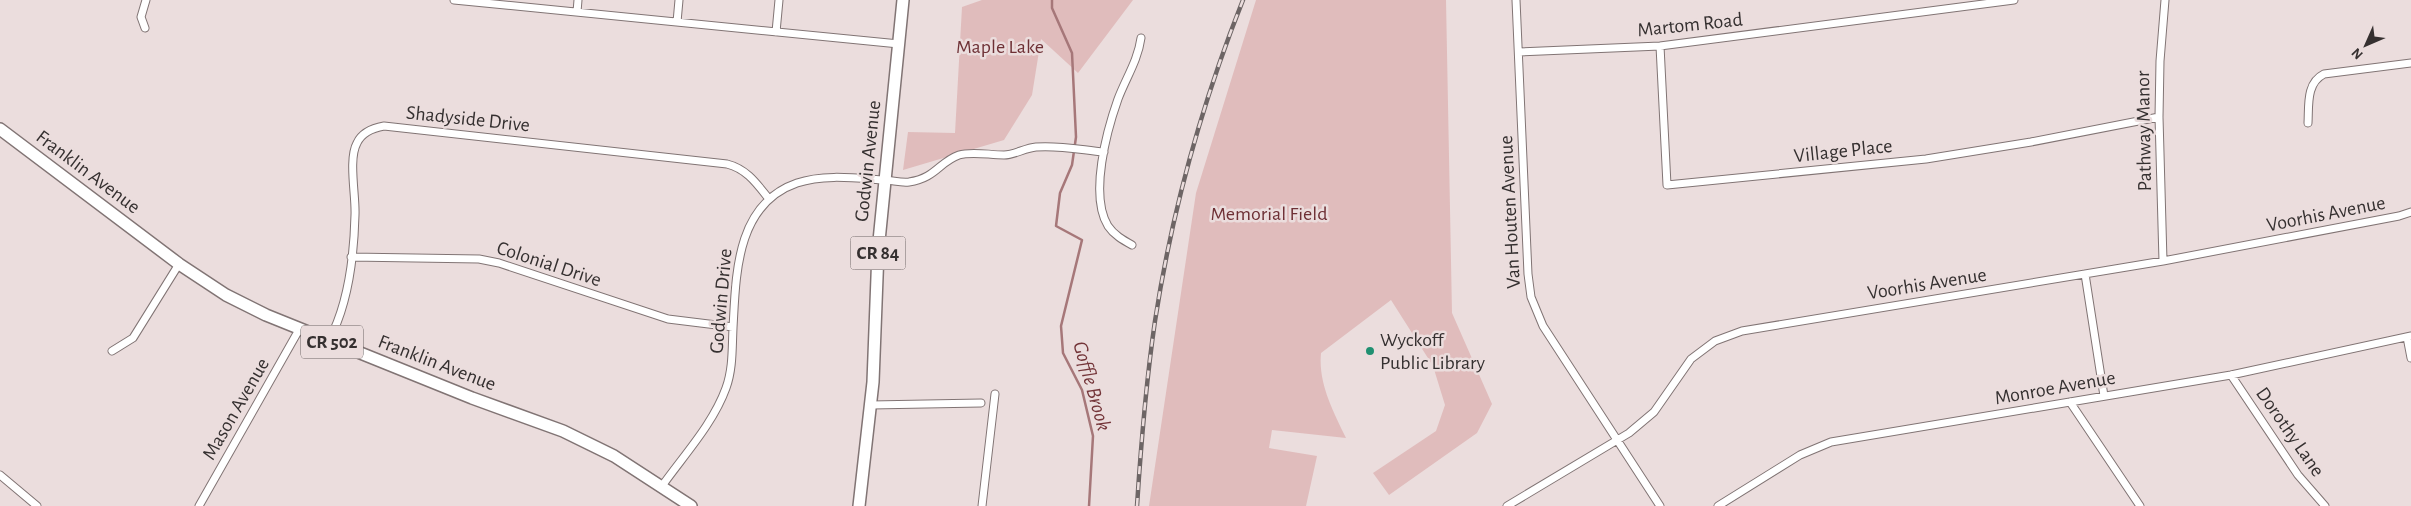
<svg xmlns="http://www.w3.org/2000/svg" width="2411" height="506" font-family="'Alegreya Sans',sans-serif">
	<rect width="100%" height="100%" fill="#ebdddd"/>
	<!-- green -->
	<path fill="#e0bcbc" d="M982,0h151l-55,73 -37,-34 -9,56 -28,45 -101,30 5,-38 47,1 7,-126z
		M1256,0h190l6,313 40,91 -15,29 -88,62 -16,-22 63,-42 9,-26 -12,-39 -42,-66 -70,53c-3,30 12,58 25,85l-74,-8 -3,18 48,8 -11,50h-157l47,-313z"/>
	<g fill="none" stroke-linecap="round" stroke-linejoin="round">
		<!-- stream -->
		<path stroke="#a67779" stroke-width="2.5" d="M1052,0v8l20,45 4,84 -4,28 -12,28 -4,33 26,14 -21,86 2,27 19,37 11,46 -4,70"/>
		<!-- street casing -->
		<g stroke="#817474" stroke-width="9">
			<path id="street" d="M454,0l445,44
				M1516,0l12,274 3,23 12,29 117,180
				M577,12l1,-12
				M677,22l2,-22
				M145,28l-4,-11 5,-17
				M776,32l3,-32
				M1660,46l7,139 259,-26 105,-17 128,-25
				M1519,52l141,-6 354,-46
				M2308,123c1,-18 -2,-40 16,-49l87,-11
				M1132,245c-9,-5 -18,-10 -24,-19 -19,-31 -1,-96 10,-127 8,-21 20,-39 23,-61
				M351,257l128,2 20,4 169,56 65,8
				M2163,261l-4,-144 1,-56 5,-61
				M2085,274l19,122
				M2407,337l4,21
				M329,340c19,-35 25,-85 26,-125 1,-19 -7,-56 2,-72 5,-11 16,-15 27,-17l343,38c20,5 30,20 42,35
				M112,351l21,-13 46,-74
				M2231,375l67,100 27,31
				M2070,402l70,104
				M871,405l110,-2
				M0,475l37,31
				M662,486c22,-31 51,-62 64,-98 7,-19 6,-40 7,-60 3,-54 3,-124 64,-145 26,-9 58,-5 86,-3 9,0 17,3 26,2 27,-4 30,-20 50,-27 13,-4 30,0 45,0 10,0 21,-7 32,-8 23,-2 46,3 68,5
				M199,506l101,-178
				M982,506l13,-112
				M1507,506l122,-73 25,-21 37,-53 24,-18 27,-10 421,-70 236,-45 12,-4
				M1718,506l82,-51 31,-13 400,-67 180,-39"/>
		</g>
		<!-- primary casing -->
		<g stroke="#817474" stroke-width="14">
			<path id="primary" d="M0,129l179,135 47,31 40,20 206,83 91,33 51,25 77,50
				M859,506l14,-124 5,-131 25,-251"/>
		</g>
		<!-- street -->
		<use href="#street" stroke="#fff" stroke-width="7"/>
		<!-- primary -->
		<use href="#primary" stroke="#fff" stroke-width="11"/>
		<!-- rail casing -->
		<g stroke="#6d6565" stroke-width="4.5">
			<path id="rail" d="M1137,506c4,-62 9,-124 18,-185 17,-110 47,-218 88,-321"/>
		</g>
		<!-- rail -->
		<use href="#rail" stroke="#ebdddd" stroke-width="2.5" stroke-dasharray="8" stroke-linecap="butt"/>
	</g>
	<!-- markers -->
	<circle fill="#209071" stroke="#ebdddd" stroke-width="2" cx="1370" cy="351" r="5"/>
	<g text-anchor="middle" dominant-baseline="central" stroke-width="5" stroke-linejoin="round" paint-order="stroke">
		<!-- shield labels -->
		<g fill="#ebdddd" stroke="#6c6464" stroke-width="1">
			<rect x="850.5" y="236.5" width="55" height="33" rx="4"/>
			<rect x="301" y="325.5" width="62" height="33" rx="4"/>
		</g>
		<g font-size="19" font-weight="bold" fill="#353030">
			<text x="878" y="253">CR 84</text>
			<text x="332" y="342">CR 502</text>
		</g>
		<!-- street labels -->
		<g font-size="20" fill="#353030" stroke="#ebdddd">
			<text transform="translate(1690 25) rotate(-6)">Martom Road</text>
			<text transform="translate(468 119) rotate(6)">Shadyside Drive</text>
			<text transform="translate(2144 131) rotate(-91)">Pathway Manor</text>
			<text transform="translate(1843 151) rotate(-6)">Village Place</text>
			<text transform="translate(868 161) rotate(-84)">Godwin Avenue</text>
			<text transform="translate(88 172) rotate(37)">Franklin Avenue</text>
			<text transform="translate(1510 212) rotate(-93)">Van Houten Avenue</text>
			<text transform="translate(2326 214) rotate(-11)">Voorhis Avenue</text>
			<text transform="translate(549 264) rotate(18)">Colonial Drive</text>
			<text transform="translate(1927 284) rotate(-9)">Voorhis Avenue</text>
			<text transform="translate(721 301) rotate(-85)">Godwin Drive</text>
			<text transform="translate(437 363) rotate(21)">Franklin Avenue</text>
			<text transform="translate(2055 388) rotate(-10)">Monroe Avenue</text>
			<text transform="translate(236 409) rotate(-60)">Mason Avenue</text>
			<text transform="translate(2290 432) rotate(55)">Dorothy Lane</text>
		</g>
		<!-- park labels -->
		<g font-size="20" fill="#6e3035" stroke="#ebdddd">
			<text x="1000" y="47">Maple Lake</text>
			<text x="1269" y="214">Memorial Field</text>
		</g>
		<!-- poi labels -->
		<g font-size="20" fill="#353030" stroke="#ebdddd" text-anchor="start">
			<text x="1380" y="340">Wyckoff<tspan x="1380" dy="23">Public Library</tspan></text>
		</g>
		<!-- water labels -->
		<g font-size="21" font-style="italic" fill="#743539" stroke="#ebdddd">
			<text transform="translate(1092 386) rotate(74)">Goffle Brook</text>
		</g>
	</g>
	<!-- north arrow -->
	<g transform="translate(2366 45) rotate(225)" stroke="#ebdddd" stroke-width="4" paint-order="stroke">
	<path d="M0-4L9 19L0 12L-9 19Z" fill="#353030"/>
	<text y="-8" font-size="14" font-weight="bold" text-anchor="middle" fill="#353030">N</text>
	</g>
</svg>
